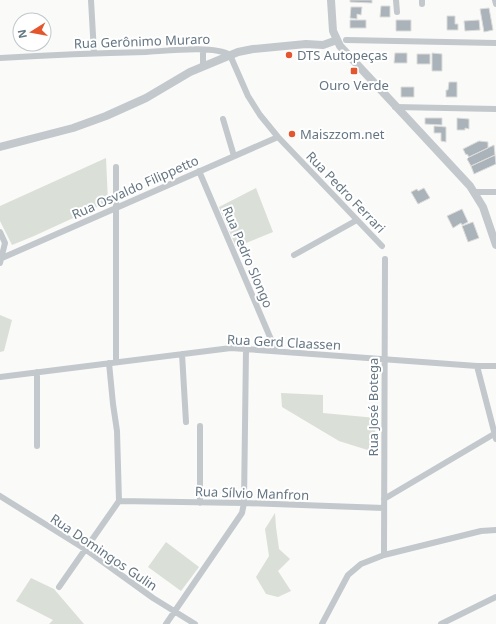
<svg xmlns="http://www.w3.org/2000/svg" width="496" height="624" font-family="'Noto Sans',sans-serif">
	<rect width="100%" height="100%" fill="#fafaf8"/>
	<!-- green -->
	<path fill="#dadfd7" d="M106,158l2,44 -74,34 -22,9 -12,-24v-15z
		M256,188l17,44 -37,15 -17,-40z
		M0,315l12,5 -8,31 -4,1z
		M281,393l42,2v18l53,5 -2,34 -35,-11 -57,-34z
		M275,513l1,14 3,22 11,10 -12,12 13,20 -13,6 -12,-3 -10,-17 13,-21 -4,-27z
		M166,542l33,25 -18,24 -33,-24z
		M31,578l23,11 30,35h-35l4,-4 -37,-19z"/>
	<!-- building -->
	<path fill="#aab3b9" stroke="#dcdcda" d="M350,0h22v3l-22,-1z
		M381,6h9v11h-10z
		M351,7h11l-1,8 -4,-1v5l-7,-1z
		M489,8l4,22 -9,2 -4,-23z
		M447,16h8v8h3v6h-11z
		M350,20h16v8h-16z
		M396,20h15v11h-15z
		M479,20l1,10 -15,1 -1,-10z
		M395,53h12v10h-13z
		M432,53l10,1v17h-10z
		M417,54h13v10h-13z
		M449,82h8v15h-11v-7h2z
		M401,87h13v10h-13z
		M425,118h17v7l-17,-1z
		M457,118l12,1v10l-4,-1v2h-8z
		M434,126l12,1v15l-5,-1v-8h-7z
		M479,141l9,1v6l-19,9 -2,-3 -1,1 -3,-6z
		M494,145l1,10 -24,11 -4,-7 2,-2z
		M495,155l1,9 -22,10 -3,-8z
		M424,188l6,10 -12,6 -7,-12 6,-3 1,2z
		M462,209l6,13 -6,3 -1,-2 -8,5 -6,-12z
		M473,222l6,16 -11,4 -6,-16z"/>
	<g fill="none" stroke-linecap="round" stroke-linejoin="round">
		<!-- minor -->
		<path stroke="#c3c8cc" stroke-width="6" d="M91,0l3,53
			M396,0l1,12
			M422,0v4
			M495,0l1,4
			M346,40l150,3
			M203,50v16
			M0,58c49,-3 97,-5 146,-6 20,-1 68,-7 84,3l18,41 12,19 18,22 104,109
			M395,107l101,2
			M223,119l11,37
			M116,167v195
			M199,171l77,180
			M475,192h21
			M0,232l5,11 -5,20
			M294,255l63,-35
			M2,258l276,-121
			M182,354l4,68
			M477,366l19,73
			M37,372v74
			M0,377l231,-29 246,18h19
			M0,496l85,53 68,49 42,26
			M384,499l110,-65
			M119,501l125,2 140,5
			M200,503v-77
			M384,555l1,-296
			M59,587l60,-86 -2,-70 -4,-27 -4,-41
			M166,624l76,-111 2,-10 2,-154
			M322,624l26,-49 13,-11 23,-9 97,-24 15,-1
			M441,624l55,-27"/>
		<!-- tertiary -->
		<path stroke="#c3c8cc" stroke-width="8" d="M331,0l2,31 7,15 130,140 13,21 13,38
			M0,147l73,-19 33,-12 40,-18 44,-26 48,-20 15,-3 53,-5 17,1 14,-5"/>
	</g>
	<!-- markers -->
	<g fill="#e4572e" stroke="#fff" stroke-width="1.5">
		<circle cx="289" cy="55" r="4"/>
		<rect x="350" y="67" width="8" height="8" rx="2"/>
		<circle cx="292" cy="134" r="4"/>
	</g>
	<g text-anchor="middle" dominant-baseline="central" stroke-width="4" stroke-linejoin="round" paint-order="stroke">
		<!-- street labels -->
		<g font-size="13" fill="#657683" stroke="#fff">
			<text transform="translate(142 41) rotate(-2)">Rua Gerônimo Muraro</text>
			<text transform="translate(135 187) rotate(-24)">Rua Osvaldo Filippetto</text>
			<text transform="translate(346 192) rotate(46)">Rua Pedro Ferrari</text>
			<text transform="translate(248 257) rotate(67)">Rua Pedro Slongo</text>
			<text transform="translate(284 342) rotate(3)">Rua Gerd Claassen</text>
			<text transform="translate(373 407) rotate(-90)">Rua José Botega</text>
			<text transform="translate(252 493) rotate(2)">Rua Sílvio Manfron</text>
			<text transform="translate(104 552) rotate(34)">Rua Domingos Gulin</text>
		</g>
		<!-- poi labels -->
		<g font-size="13" fill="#657683" stroke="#fff" text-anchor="start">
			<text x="297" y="55">DTS Autopeças</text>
			<text x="354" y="85" text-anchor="middle">Ouro Verde</text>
			<text x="300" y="134">Maiszzom.net</text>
		</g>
	</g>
	<!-- north arrow -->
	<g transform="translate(32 32) rotate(259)"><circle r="19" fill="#ffffff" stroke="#c1c8cd"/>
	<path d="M0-3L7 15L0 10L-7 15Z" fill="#e4572e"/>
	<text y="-6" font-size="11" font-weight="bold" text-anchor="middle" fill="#657683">N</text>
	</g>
</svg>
